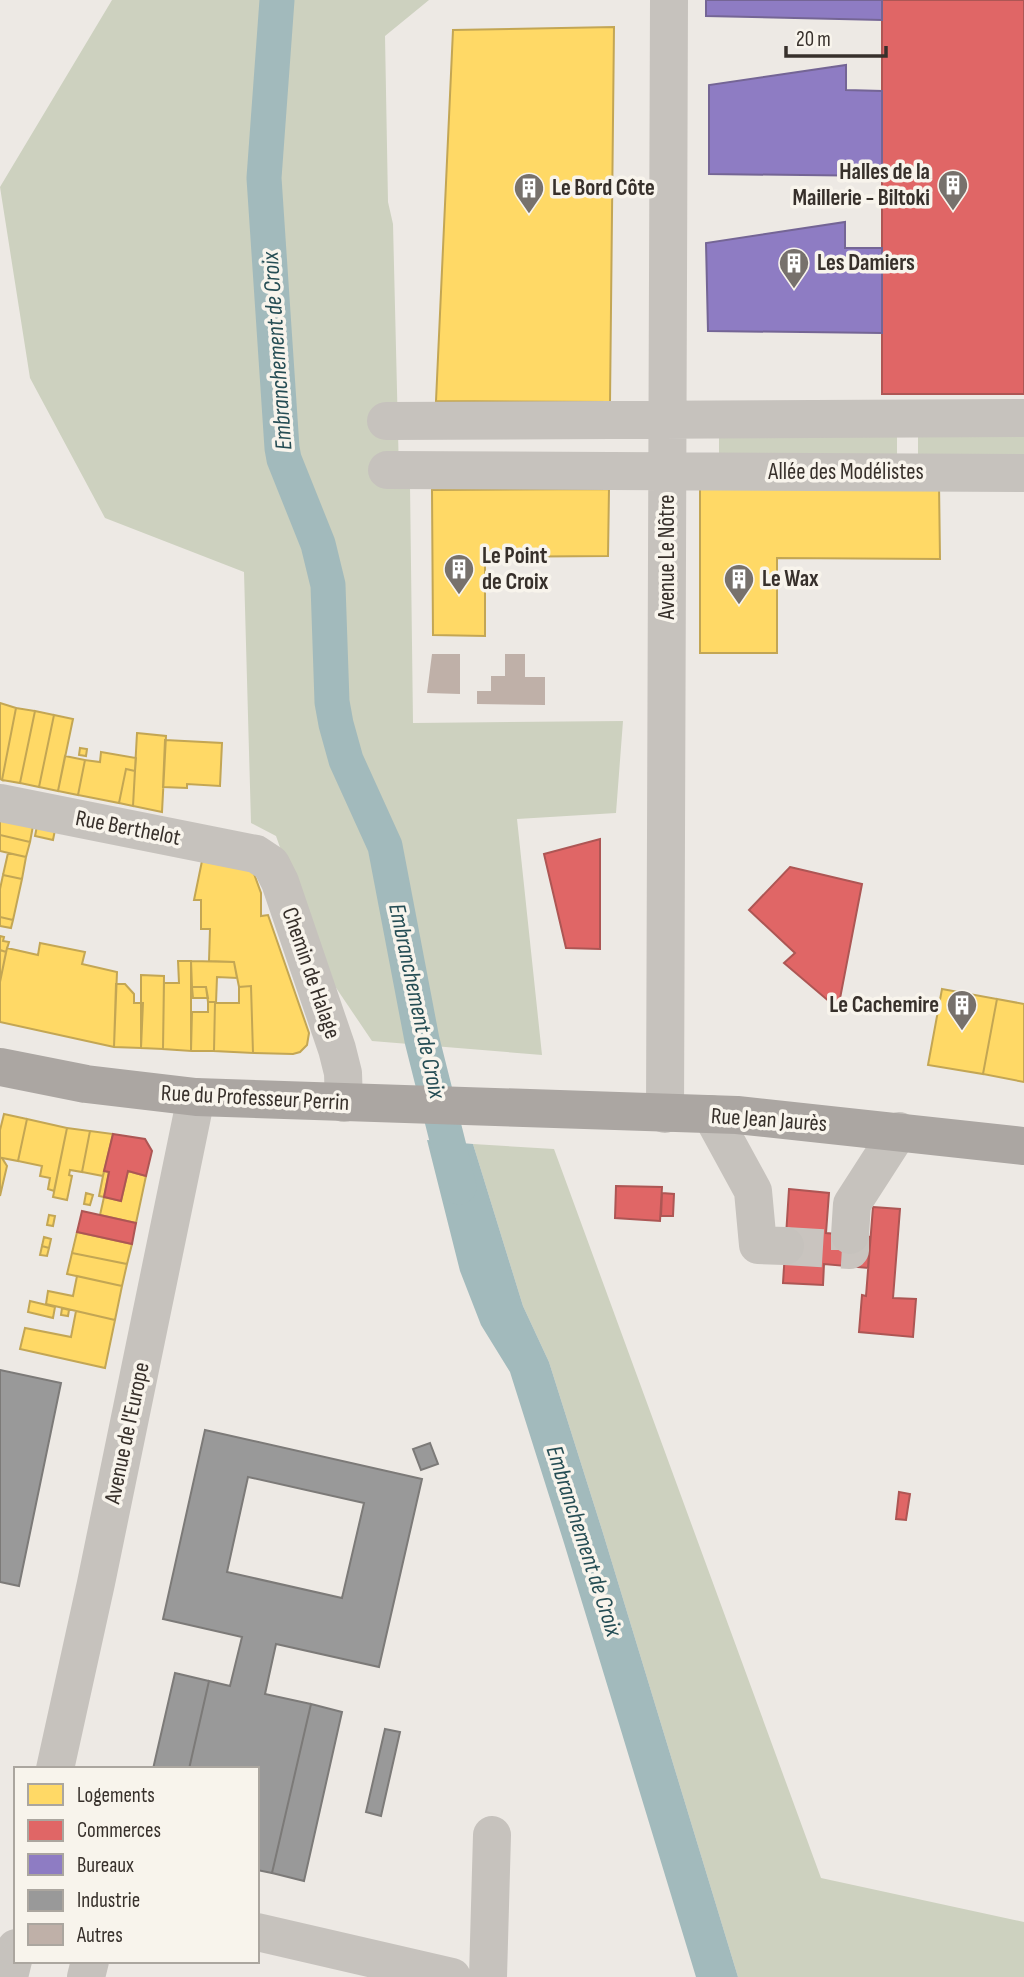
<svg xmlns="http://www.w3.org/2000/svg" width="1024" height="1977" font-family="'Sofia Sans Condensed',sans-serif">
	<rect width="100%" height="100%" fill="#ede9e4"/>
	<!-- green -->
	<path fill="#cdd1bf" d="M112,0h317l-44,36 3,166 5,22 6,249 11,12 3,238 210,-2 -7,92 -99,6 25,236 -170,-14 -50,-74 -46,-131 -25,-13 -7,-251 -139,-54 -75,-140 -30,-191z
		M719,434h178v31h-178z
		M918,436l106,1v26l-106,-1z
		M473,1144l81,5 267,729 203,44v55h-286l-135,-444 -54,-171 -26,-56z"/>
	<!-- water -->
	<path fill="#a2babc" d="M427,1140l46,4 50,162 26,56 54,171 135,444h-42l-132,-434 -54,-171 -29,-47 -21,-54z"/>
	<!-- homes -->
	<path fill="#ffd966" stroke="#c3a654" stroke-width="2" d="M614,27l-4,375 -174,-1 17,-371z
		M700,483h239l1,76 -163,-1v95h-77z
		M609,489l-1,67 -123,1v79l-52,-1 -1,-145z
		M0,703l16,5 -14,72 -2,-1z
		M16,708l19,3 -15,72 -18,-3z
		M35,711l19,4 -15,72 -19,-4z
		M54,715l19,4 -15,72 -19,-4z
		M137,733l29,3 -4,76 -29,-6z
		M165,740l57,3 -2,43 -33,-2v4l-24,-1z
		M80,748l7,1 -1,7 -7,-1z
		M101,752l35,6 -1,13 -9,-2 -7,34 -41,-8 7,-35 15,2z
		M65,756l20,4 -7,35 -20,-4z
		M126,769l9,2 -2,35 -14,-3z
		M0,819l33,7 -3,16 -30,-7z
		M37,826l18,4 -2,10 -18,-4z
		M0,835l30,7 -4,15 -26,-6z
		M8,853l18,4 -4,22 -19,-4z
		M202,861l51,10 8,22v23l7,-1 41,118 -2,12 -7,7 -7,2 -40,-1 -2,-67 -12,1 -5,-25 -25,-1 1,-32h-9v-29h-7z
		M3,875l19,4 -9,41 -13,-3v-28z
		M0,917l13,3 -2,8 -11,-2z
		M0,936l4,1 -1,4 6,1 -3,10 -6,-2z
		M40,943l45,9 -3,12 35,8 -3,75 -114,-25v-40l7,-34 31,7z
		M0,950l6,2 -6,30z
		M178,961h13v90l-28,-2 1,-66h15z
		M191,961l43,1 3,16 -20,-1 -1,26h23v-16l12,-1 2,67 -39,-2 1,-49h-7l-2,-15h-14z
		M141,975l23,1 -1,73 -22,-1z
		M116,984h9l9,10v9h9l-2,45 -27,-1z
		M192,987h14l2,11h-15z
		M942,989l55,10 -14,75 -55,-9z
		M997,999l27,5v78l-41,-8z
		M208,1002h7l-1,49h-23l1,-39h16z
		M4,1114l23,5 -9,42 -16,-3 5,8 -7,30v-66z
		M27,1119l40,9 -13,63 -6,-2 2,-11 -10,-2 2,-10 -24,-5z
		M67,1128l23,3 -8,41 -12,-2 -1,5 3,1 -5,24 -14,-3z
		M90,1131l23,3 -10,42 -21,-4z
		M104,1171l5,1 -5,25 -5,-1z
		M128,1171l18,5 -10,47 -36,-8 4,-18 17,4z
		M86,1193l7,2 -3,10 -6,-1z
		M49,1215l6,1 -2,10 -6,-1z
		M77,1232l55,12 -5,20 -55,-11z
		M44,1237l7,2 -2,9 -7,-2z
		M42,1246l7,2 -2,8 -7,-1z
		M72,1253l55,11 -5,22 -55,-12z
		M77,1276l45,10 -7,34 -69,-16 2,-13 25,5z
		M30,1301l25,6 -2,11 -25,-6z
		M62,1308l7,2 -1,6 -7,-1z
		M76,1311l39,9 -10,48 -85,-19 5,-21 46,9z"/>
	<!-- shops -->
	<path fill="#e06666" stroke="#ad5654" stroke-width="2" d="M882,0h142v394h-142z
		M600,839v110l-34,-1 -22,-94z
		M790,867l72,17 -24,125 -54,-46 11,-10 -46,-43z
		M113,1134l32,5 7,12 -6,25 -18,-5 -7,30 -17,-4 5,-25 -5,-1z
		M616,1186l46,1 -2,34 -45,-3z
		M789,1189l40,4 -3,40 44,4 -2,31 -44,-4 -1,21 -40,-2z
		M662,1193l12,1 -1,22h-12z
		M873,1207l27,2 -7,89 23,1 -3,38 -54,-5 3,-37 4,1z
		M82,1211l54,12 -4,21 -55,-12z
		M899,1492l11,2 -4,26 -10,-1z"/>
	<!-- offices -->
	<path fill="#8e7cc3" stroke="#746595" stroke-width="2" d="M706,0h176v20l-176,-4z
		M846,65v25l36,1v85l-173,-2v-89z
		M845,222v26h37v85l-174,-2 -2,-88z"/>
	<!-- industry -->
	<path fill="#999" stroke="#7c7a78" stroke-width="2" fill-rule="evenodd" d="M0,1370l61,13 -42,203 -19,-4z
		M205,1430l217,49 -43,188 -103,-23 -11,50 46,10 -39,169 -15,-3v-101h-68l20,-88 21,5 12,-49 -79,-18zM248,1477l116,26 -22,95 -115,-26z
		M430,1443l8,21 -17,6 -8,-21z
		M175,1673l34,8 -20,88h-36z
		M311,1704l31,8 -38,169 -32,-8z
		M385,1729l15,3 -19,84 -15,-4z"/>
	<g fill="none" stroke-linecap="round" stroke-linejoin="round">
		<!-- canal -->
		<path stroke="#a2babc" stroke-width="35" d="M277,0l-13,178 18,270 2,11 34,85 10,41 4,117 4,22 10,36 39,86 37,194 37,147"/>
	</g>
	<!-- building -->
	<path fill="#bfb0a8" d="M432,654h28v40l-33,-1z
		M505,654h20v23h20v28l-68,-1v-13h14v-15h14z"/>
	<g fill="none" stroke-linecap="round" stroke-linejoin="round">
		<!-- minor-tunnel -->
		<path stroke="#c9c4bf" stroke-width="38" stroke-dasharray="38 19" stroke-linecap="butt" d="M785,1246l65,4v-15"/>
		<!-- minor -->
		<path stroke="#c6c2bd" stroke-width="38" d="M386,421l638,-3
			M387,470l637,3
			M0,803l256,51 15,10 9,18 57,167 6,24 1,30
			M665,1114l4,-1114
			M711,1114l42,77 5,54 27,1
			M850,1235l2,-31 47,-73
			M55,1769l41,-186 100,-486
			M257,1932l195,45
			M9,1977l7,-29
			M86,1977l4,-16
			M488,1977l4,-142"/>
		<!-- major -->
		<path stroke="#aba6a2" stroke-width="38" d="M0,1067l86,17 110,13 541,18 287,31"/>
	</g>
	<!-- icons -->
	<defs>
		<g id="building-pin" transform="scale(1.575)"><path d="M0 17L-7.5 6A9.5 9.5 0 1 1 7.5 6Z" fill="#77716c" stroke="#f8f4ec"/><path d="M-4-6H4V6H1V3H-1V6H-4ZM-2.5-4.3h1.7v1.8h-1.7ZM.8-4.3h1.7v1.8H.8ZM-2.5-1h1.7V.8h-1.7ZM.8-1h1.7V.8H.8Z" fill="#fff"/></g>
	</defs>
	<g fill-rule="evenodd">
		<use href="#building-pin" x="953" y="185"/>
		<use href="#building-pin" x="529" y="188"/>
		<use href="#building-pin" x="794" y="263"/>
		<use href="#building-pin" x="459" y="569"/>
		<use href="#building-pin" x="739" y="579"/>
		<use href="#building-pin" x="962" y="1005"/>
	</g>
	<g text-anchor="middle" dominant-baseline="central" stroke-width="7" stroke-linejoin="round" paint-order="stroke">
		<!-- poi labels -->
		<g font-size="23" font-weight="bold" fill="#37302b" stroke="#f8f4ec" text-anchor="start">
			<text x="930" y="172" text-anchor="end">Halles de la<tspan x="930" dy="26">Maillerie - Biltoki</tspan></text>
			<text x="552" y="188">Le Bord Côte</text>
			<text x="817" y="263">Les Damiers</text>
			<text x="482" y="556">Le Point<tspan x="482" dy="26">de Croix</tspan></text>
			<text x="762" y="579">Le Wax</text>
			<text x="939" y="1005" text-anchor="end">Le Cachemire</text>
		</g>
		<!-- street labels -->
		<g font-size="23" fill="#37302b" stroke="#f8f4ec">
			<text x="846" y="472">Allée des Modélistes</text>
			<text transform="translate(667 557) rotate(-90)">Avenue Le Nôtre</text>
			<text transform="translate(128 828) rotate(11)">Rue Berthelot</text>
			<text transform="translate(311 973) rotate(71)">Chemin de Halage</text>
			<text transform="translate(255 1098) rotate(3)">Rue du Professeur Perrin</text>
			<text transform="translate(769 1120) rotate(4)">Rue Jean Jaurès</text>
			<text transform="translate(127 1433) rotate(-78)">Avenue de l'Europe</text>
		</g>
		<!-- water labels -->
		<g font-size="24" font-style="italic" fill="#254d54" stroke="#f8f4ec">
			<text transform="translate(277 351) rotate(-94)">Embranchement de Croix</text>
			<text transform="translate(417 1001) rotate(78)">Embranchement de Croix</text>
			<text transform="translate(584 1541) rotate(72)">Embranchement de Croix</text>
		</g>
	</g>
	<!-- legend -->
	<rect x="14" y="1767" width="245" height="196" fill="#f8f4ec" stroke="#aba69f" stroke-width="2"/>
	<rect x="28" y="1784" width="35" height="21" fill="#ffd966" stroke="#aba69f" stroke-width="2"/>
	<text x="77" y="1802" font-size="21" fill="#37302b">Logements</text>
	<rect x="28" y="1820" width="35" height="21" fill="#e06666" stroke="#aba69f" stroke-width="2"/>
	<text x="77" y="1837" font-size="21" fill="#37302b">Commerces</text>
	<rect x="28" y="1854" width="35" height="21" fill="#8e7cc3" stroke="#aba69f" stroke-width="2"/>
	<text x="77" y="1872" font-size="21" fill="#37302b">Bureaux</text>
	<rect x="28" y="1890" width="35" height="21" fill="#999999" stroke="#aba69f" stroke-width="2"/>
	<text x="77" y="1907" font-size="21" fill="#37302b">Industrie</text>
	<rect x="28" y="1924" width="35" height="21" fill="#bfb0a8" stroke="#aba69f" stroke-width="2"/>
	<text x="77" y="1942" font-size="21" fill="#37302b">Autres</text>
	<!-- scale -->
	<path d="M786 46v10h100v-10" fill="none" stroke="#37302b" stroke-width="3.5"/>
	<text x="796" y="46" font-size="21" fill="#37302b" stroke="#f8f4ec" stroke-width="5" paint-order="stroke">20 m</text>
</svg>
